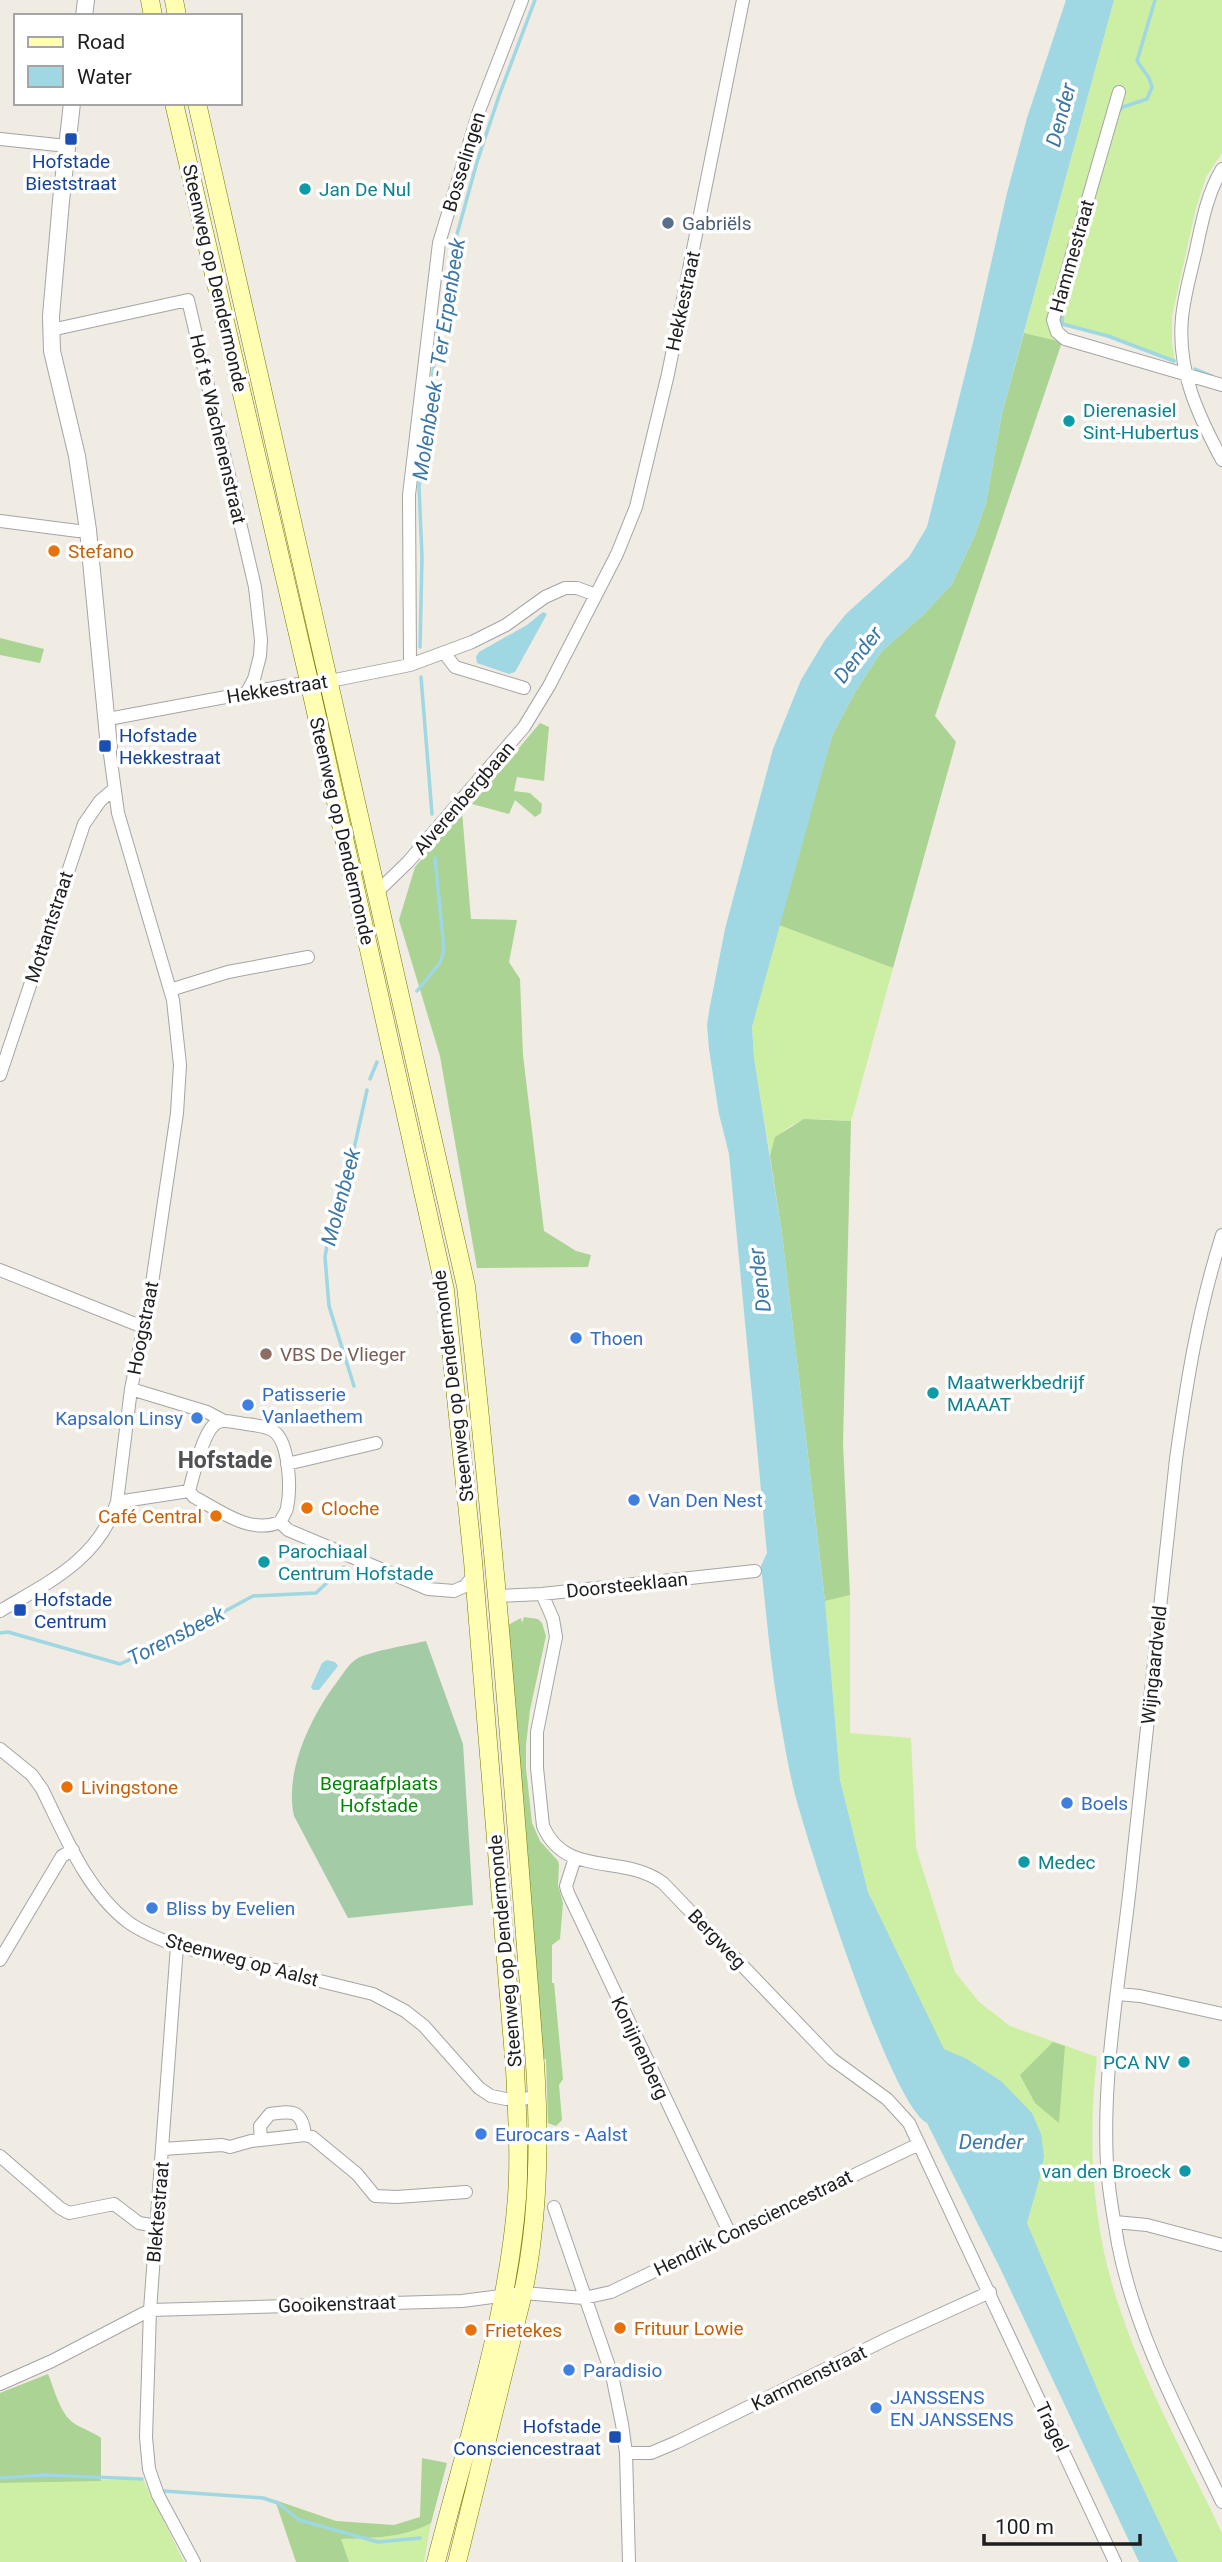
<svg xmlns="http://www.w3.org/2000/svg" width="1222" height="2562" font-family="Roboto,sans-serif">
	<rect width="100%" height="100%" fill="#f0ebe3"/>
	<!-- grass -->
	<path fill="#cdefa4" d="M1114,0h108v153l-16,24 -10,31 -24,108v27l3,19 -67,-26 -45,-12 -1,18 -38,-9z
		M779,925l114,43 -42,153c-38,-2 -68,-8 -81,35l-16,-98 -2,-31z
		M850,1595v138l61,5 5,110 39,124 24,30 31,24 87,31c-10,87 -5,175 25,258 25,74 67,148 100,218v29h-44l-73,-155 -78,-184 7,-25 -33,-117 -34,-22 -23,-9 -76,-158 -28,-112 -15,-179z
		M143,2479l41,83h-184v-79z
		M431,2523l-7,39h-75l-8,-23c31,-1 62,-1 90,-16z"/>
	<!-- forest -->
	<path fill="#aad394" d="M1024,333l38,9 -127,374 21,26 -63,226 -114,-43 53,-189 23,-44 26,-40 42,-37 29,-31 23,-49 11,-32 16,-90z
		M0,638l44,11 -4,14 -40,-8z
		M540,723l9,4 -5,54 -27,-4 -3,14 16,2 12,11 -1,9 -6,4 -20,-17 -6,14 -37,-10z
		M462,812l9,107 46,1 -8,42 11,17 3,76 21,176 32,20 15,4 -3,12 -111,1 -37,-212 -41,-136 16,-53z
		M804,1119l47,2 -8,322 7,152 -25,6 -43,-367 -12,-78 5,-19z
		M524,1617l14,2 4,4 4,13 -16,74 -4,35v23l6,55 8,18 18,20 1,4 -1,20 5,18 -3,36 -8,6v38h2l9,96 -4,6 3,35 -6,6 -8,-3 -2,-64h-5l-35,-433 15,-8 1,5z
		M1053,2042l12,4 -6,77 -24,-20 -15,-28z
		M48,2374c6,14 11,36 23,47 8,7 21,10 30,17v43l-101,2v-90z
		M422,2458l25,5 -16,60c-28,15 -59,15 -90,16l8,23h-53l-21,-62 61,21 58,4 26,-8z"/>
	<!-- cemetery -->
	<path fill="#a2cba6" d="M426,1641l37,103 10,161 -125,13 -54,-102c-10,-44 17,-100 43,-134 6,-8 12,-19 21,-24 14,-7 51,-13 68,-17z"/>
	<!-- water -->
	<path fill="#9fd7e2" d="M1066,0h48l-112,413 -16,90 -11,32 -23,49 -29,31 -42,37 -26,40 -23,44 -80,291 2,31 28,176 43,367 15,179 28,112 76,157 23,10 34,22 31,32 9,21 3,22 -4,21 -13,46 78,184 73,155h-39l-139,-294 -73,-145c-35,-17 -113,-262 -127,-311 -9,-29 -14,-59 -19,-88 -10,-52 -14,-106 -20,-158l6,-13 -38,-399 -10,-40 -10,-65 -2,-24 3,-19 15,-77 48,-180 28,-69 24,-40 21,-26 63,-57 18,-30 48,-193 32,-141 20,-75z
		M543,612l4,2 -32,58 -6,2 -32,-11 -1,-6 3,-5 48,-27z
		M327,1660l8,2 3,4 -19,24h-6l-2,-3 11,-24z"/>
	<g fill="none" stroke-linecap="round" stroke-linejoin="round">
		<!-- stream -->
		<path stroke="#9fd7e2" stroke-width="3.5" d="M1119,111l4,-4 24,-8 5,-12 -3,-9 -12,-17 18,-61
			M1063,307l-1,17 46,12 66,25
			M1195,369l17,7
			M420,647l2,-90 -3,-70 18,-147 19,-102 21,-76 23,-69 35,-93
			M421,677l11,137
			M417,991l23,-28 4,-13 -9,-92
			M370,1079l7,-17
			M354,1386l-25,-80 -4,-49 3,-18 16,-45 23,-104
			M0,1633l8,-1 112,32 44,-20 89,-48 63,-3 28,-26
			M0,2478l44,-3 98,4
			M164,2491l99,7 15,5 21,17 79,22 42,-4"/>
		<!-- minor casing -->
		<g stroke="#a5a5a5" stroke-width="14">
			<path id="minor" d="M1119,92l-66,228 4,12 8,7 157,46
				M0,139l67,7
				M1222,169c-15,25 -20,53 -26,81 -5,22 -12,46 -14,68 -5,53 16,97 40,142
				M51,330l137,-30 67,287 6,53 -1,16 -6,23 -8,15
				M0,521l78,10 10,-1
				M445,654l10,13 69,21
				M410,665l-1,-170 30,-252 40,-132 43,-111
				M108,719l182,-34 40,-4 80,-16 62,-23 34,-17 39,-28 20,-9h12l19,7 21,-41 19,-47 32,-133 75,-374
				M378,891l30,-29 116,-135 25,-41 47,-91
				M170,990l58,-18 80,-15
				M0,1075l84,-251 16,-23 14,-12
				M1222,1235c-24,76 -35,145 -46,224 -15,143 -31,285 -46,427 -10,91 -28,187 -23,278 1,27 7,54 11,80 18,92 64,175 104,258
				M0,1270l143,57
				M131,1389l76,23 17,9
				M287,1464l89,-21
				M117,1502l72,-11 5,6c25,13 56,38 86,25 2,-4 6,-9 7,-14 4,-18 3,-68 -15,-78 -9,-5 -23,-5 -32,-7 -9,-1 -19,-5 -26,2 -11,9 -21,51 -25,66
				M280,1522l8,8 140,59 26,2 11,-5 8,-10
				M542,1594l11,25 3,18 -19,95v36l6,58c23,53 81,27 120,57l169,176 55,40 22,24 206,439
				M499,1596l43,-2 213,-23
				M0,1611c49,-29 98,-51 117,-109l14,-113 19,-92 27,-184 3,-48 -7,-65 -55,-187 -9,-66
				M0,1749l32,26 10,14c23,46 44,101 86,133 15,11 32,17 49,24l196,48 32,17 19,15 55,62 12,8 15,3 31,-1
				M575,1858l-9,28 2,7 162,341
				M177,1946l-27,364 -4,127 3,32 9,26 36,67
				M0,1960l62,-104 11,-6
				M1118,1994l22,2 82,18
				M261,2140l-1,-14 10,-12c22,-3 32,-5 35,21
				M163,2149l59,-4 8,2 21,-6 54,-6 7,2 45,37 18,22 22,1 69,-5
				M0,2156l60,52 9,5 45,-9 25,19 18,3
				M554,2207l58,168 10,49 4,29 3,109
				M1115,2222l32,3 75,20
				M0,2384l52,-23 98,-51 312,-9 61,-8 61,5 27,-6 308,-148
				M626,2453h25l26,-11 216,-106 97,-44"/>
		</g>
		<!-- tertiary casing -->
		<g stroke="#a5a5a5" stroke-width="18">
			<path id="tertiary" d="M84,16l2,-16
				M72,103l-11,98 -10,115 1,35 25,105 11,74 21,217"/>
		</g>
		<!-- secondary casing -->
		<g stroke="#747a00" stroke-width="19">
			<path id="secondary" d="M150,0l3,16
				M174,0l3,16
				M174,103l135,578 136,609 28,271 42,508c2,43 5,86 2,128 -9,123 -51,246 -81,365
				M197,103l269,1183c29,259 49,518 69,778 5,77 4,154 -12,229l-66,269"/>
		</g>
		<!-- minor -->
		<use href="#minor" stroke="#fff" stroke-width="12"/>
		<!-- tertiary -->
		<use href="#tertiary" stroke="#fff" stroke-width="16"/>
		<!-- secondary -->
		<use href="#secondary" stroke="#fffeb2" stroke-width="18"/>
	</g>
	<!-- markers -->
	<g fill="#1a4fb4" stroke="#fff" stroke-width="2.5">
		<rect x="64" y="132" width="14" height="14" rx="3.5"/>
		<rect x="98" y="739" width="14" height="14" rx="3.5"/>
		<rect x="13" y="1603" width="14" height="14" rx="3.5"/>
		<rect x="608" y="2430" width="14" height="14" rx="3.5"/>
	</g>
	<g fill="#0f9aa8" stroke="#fff" stroke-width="2.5">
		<circle cx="305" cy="189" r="7"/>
		<circle cx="1069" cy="421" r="7"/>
		<circle cx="933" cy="1393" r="7"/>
		<circle cx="264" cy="1562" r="7"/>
		<circle cx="1024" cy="1862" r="7"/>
		<circle cx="1184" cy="2062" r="7"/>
		<circle cx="1185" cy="2171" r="7"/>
	</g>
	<circle fill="#5c6f8a" stroke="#fff" stroke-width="2.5" cx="668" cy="223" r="7"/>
	<g fill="#e8710a" stroke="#fff" stroke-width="2.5">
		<circle cx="54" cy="551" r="7"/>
		<circle cx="307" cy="1508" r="7"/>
		<circle cx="216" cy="1516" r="7"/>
		<circle cx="67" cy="1787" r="7"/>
		<circle cx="620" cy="2328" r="7"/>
		<circle cx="471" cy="2330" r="7"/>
	</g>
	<g fill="#3f7fe0" stroke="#fff" stroke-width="2.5">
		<circle cx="576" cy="1338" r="7"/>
		<circle cx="248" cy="1405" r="7"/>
		<circle cx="197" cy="1418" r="7"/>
		<circle cx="634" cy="1500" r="7"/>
		<circle cx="1067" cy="1803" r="7"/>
		<circle cx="152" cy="1908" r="7"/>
		<circle cx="481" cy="2134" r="7"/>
		<circle cx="569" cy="2370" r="7"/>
		<circle cx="876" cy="2408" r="7"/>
	</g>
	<circle fill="#8d6e63" stroke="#fff" stroke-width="2.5" cx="266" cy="1354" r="7"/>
	<g text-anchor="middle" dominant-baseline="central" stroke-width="7" stroke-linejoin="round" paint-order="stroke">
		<!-- transit labels -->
		<g font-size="19" fill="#164399" stroke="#fff" text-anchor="start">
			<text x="71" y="161" text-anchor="middle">Hofstade<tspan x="71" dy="22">Bieststraat</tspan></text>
			<text x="119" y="735">Hofstade<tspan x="119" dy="22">Hekkestraat</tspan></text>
			<text x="34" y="1599">Hofstade<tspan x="34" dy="22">Centrum</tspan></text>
			<text x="601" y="2426" text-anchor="end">Hofstade<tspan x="601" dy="22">Consciencestraat</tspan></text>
		</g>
		<!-- street labels -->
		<g font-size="19" fill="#1e1e1e" stroke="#fff">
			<text transform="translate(464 162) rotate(-73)">Bosselingen</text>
			<text transform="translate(1072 256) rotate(-74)">Hammestraat</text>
			<text transform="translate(215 278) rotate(77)">Steenweg op Dendermonde</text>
			<text transform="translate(683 301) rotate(-78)">Hekkestraat</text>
			<text transform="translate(218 429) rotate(77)">Hof te Wachenenstraat</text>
			<text transform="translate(277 689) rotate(-9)">Hekkestraat</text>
			<text transform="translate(464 798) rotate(-49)">Alverenbergbaan</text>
			<text transform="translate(342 831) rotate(77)">Steenweg op Dendermonde</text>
			<text transform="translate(49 927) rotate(-72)">Mottantstraat</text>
			<text transform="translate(143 1328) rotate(-79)">Hoogstraat</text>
			<text transform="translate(453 1386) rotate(-97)">Steenweg op Dendermonde</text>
			<text transform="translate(627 1585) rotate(-6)">Doorsteeklaan</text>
			<text transform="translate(1154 1665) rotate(-84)">Wijngaardveld</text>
			<text transform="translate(717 1939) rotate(46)">Bergweg</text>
			<text transform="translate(505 1951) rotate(-95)">Steenweg op Dendermonde</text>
			<text transform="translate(242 1960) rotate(15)">Steenweg op Aalst</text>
			<text transform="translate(640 2048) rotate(65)">Konijnenberg</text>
			<text transform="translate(158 2212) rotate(-85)">Blektestraat</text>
			<text transform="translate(753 2223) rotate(-26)">Hendrik Consciencestraat</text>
			<text transform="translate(337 2304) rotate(-2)">Gooikenstraat</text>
			<text transform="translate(809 2378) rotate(-26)">Kammenstraat</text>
			<text transform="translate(1052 2427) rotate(65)">Tragel</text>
		</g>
		<!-- culture labels -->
		<g font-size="19" fill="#0d838f" stroke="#fff" text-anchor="start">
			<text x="319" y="189">Jan De Nul</text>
			<text x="1083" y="410">Dierenasiel<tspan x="1083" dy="22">Sint-Hubertus</tspan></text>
			<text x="947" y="1382">Maatwerkbedrijf<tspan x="947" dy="22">MAAAT</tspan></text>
			<text x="278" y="1551">Parochiaal<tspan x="278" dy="22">Centrum Hofstade</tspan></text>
			<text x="1038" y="1862">Medec</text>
			<text x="1170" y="2062" text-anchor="end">PCA NV</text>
			<text x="1171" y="2171" text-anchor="end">van den Broeck</text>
		</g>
		<!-- service labels -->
		<g font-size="19" fill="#4e5e75" stroke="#fff" text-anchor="start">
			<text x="682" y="223">Gabriëls</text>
		</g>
		<!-- food labels -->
		<g font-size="19" fill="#c56008" stroke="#fff" text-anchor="start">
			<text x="68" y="551">Stefano</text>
			<text x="321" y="1508">Cloche</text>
			<text x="202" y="1516" text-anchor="end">Café Central</text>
			<text x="81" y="1787">Livingstone</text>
			<text x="634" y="2328">Frituur Lowie</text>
			<text x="485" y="2330">Frietekes</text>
		</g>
		<!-- shop labels -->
		<g font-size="19" fill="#366cbe" stroke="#fff" text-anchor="start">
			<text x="590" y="1338">Thoen</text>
			<text x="262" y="1394">Patisserie<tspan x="262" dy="22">Vanlaethem</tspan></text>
			<text x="183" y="1418" text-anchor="end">Kapsalon Linsy</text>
			<text x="648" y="1500">Van Den Nest</text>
			<text x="1081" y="1803">Boels</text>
			<text x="166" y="1908">Bliss by Evelien</text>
			<text x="495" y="2134">Eurocars - Aalst</text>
			<text x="583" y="2370">Paradisio</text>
			<text x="890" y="2397">JANSSENS<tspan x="890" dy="22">EN JANSSENS</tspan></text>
		</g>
		<!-- education labels -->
		<g font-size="19" fill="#785e54" stroke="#fff" text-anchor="start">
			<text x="280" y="1354">VBS De Vlieger</text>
		</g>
		<!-- park labels -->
		<g font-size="19" fill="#018704" stroke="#fff">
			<text x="379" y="1783">Begraafplaats<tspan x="379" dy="22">Hofstade</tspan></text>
		</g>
		<!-- water labels -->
		<g font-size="21" font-style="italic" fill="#3c78a6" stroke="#fff">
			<text transform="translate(1061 115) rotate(-75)">Dender</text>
			<text transform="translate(439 359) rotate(-81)">Molenbeek - Ter Erpenbeek</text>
			<text transform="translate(858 655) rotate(-52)">Dender</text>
			<text transform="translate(341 1197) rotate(-75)">Molenbeek</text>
			<text transform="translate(760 1280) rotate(-97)">Dender</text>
			<text transform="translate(176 1636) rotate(-27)">Torensbeek</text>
			<text x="991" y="2142">Dender</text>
		</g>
		<!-- quarter labels -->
		<g font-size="23" font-weight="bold" fill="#515151" stroke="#fff">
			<text x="225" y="1460">Hofstade</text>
		</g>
	</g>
	<!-- legend -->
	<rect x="14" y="14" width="228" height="91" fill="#ffffff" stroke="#a5a5a5" stroke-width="2"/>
	<rect x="28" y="37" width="35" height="10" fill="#fffeb2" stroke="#a5a5a5" stroke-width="2"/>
	<text x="77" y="49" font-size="21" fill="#1e1e1e">Road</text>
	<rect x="28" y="66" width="35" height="21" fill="#9fd7e2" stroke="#a5a5a5" stroke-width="2"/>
	<text x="77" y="84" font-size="21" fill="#1e1e1e">Water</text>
	<!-- scale -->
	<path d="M984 2534v10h156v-10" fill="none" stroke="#1e1e1e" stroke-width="3.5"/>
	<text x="995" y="2534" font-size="21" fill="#1e1e1e" stroke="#ffffff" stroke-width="5" paint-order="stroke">100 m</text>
</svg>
